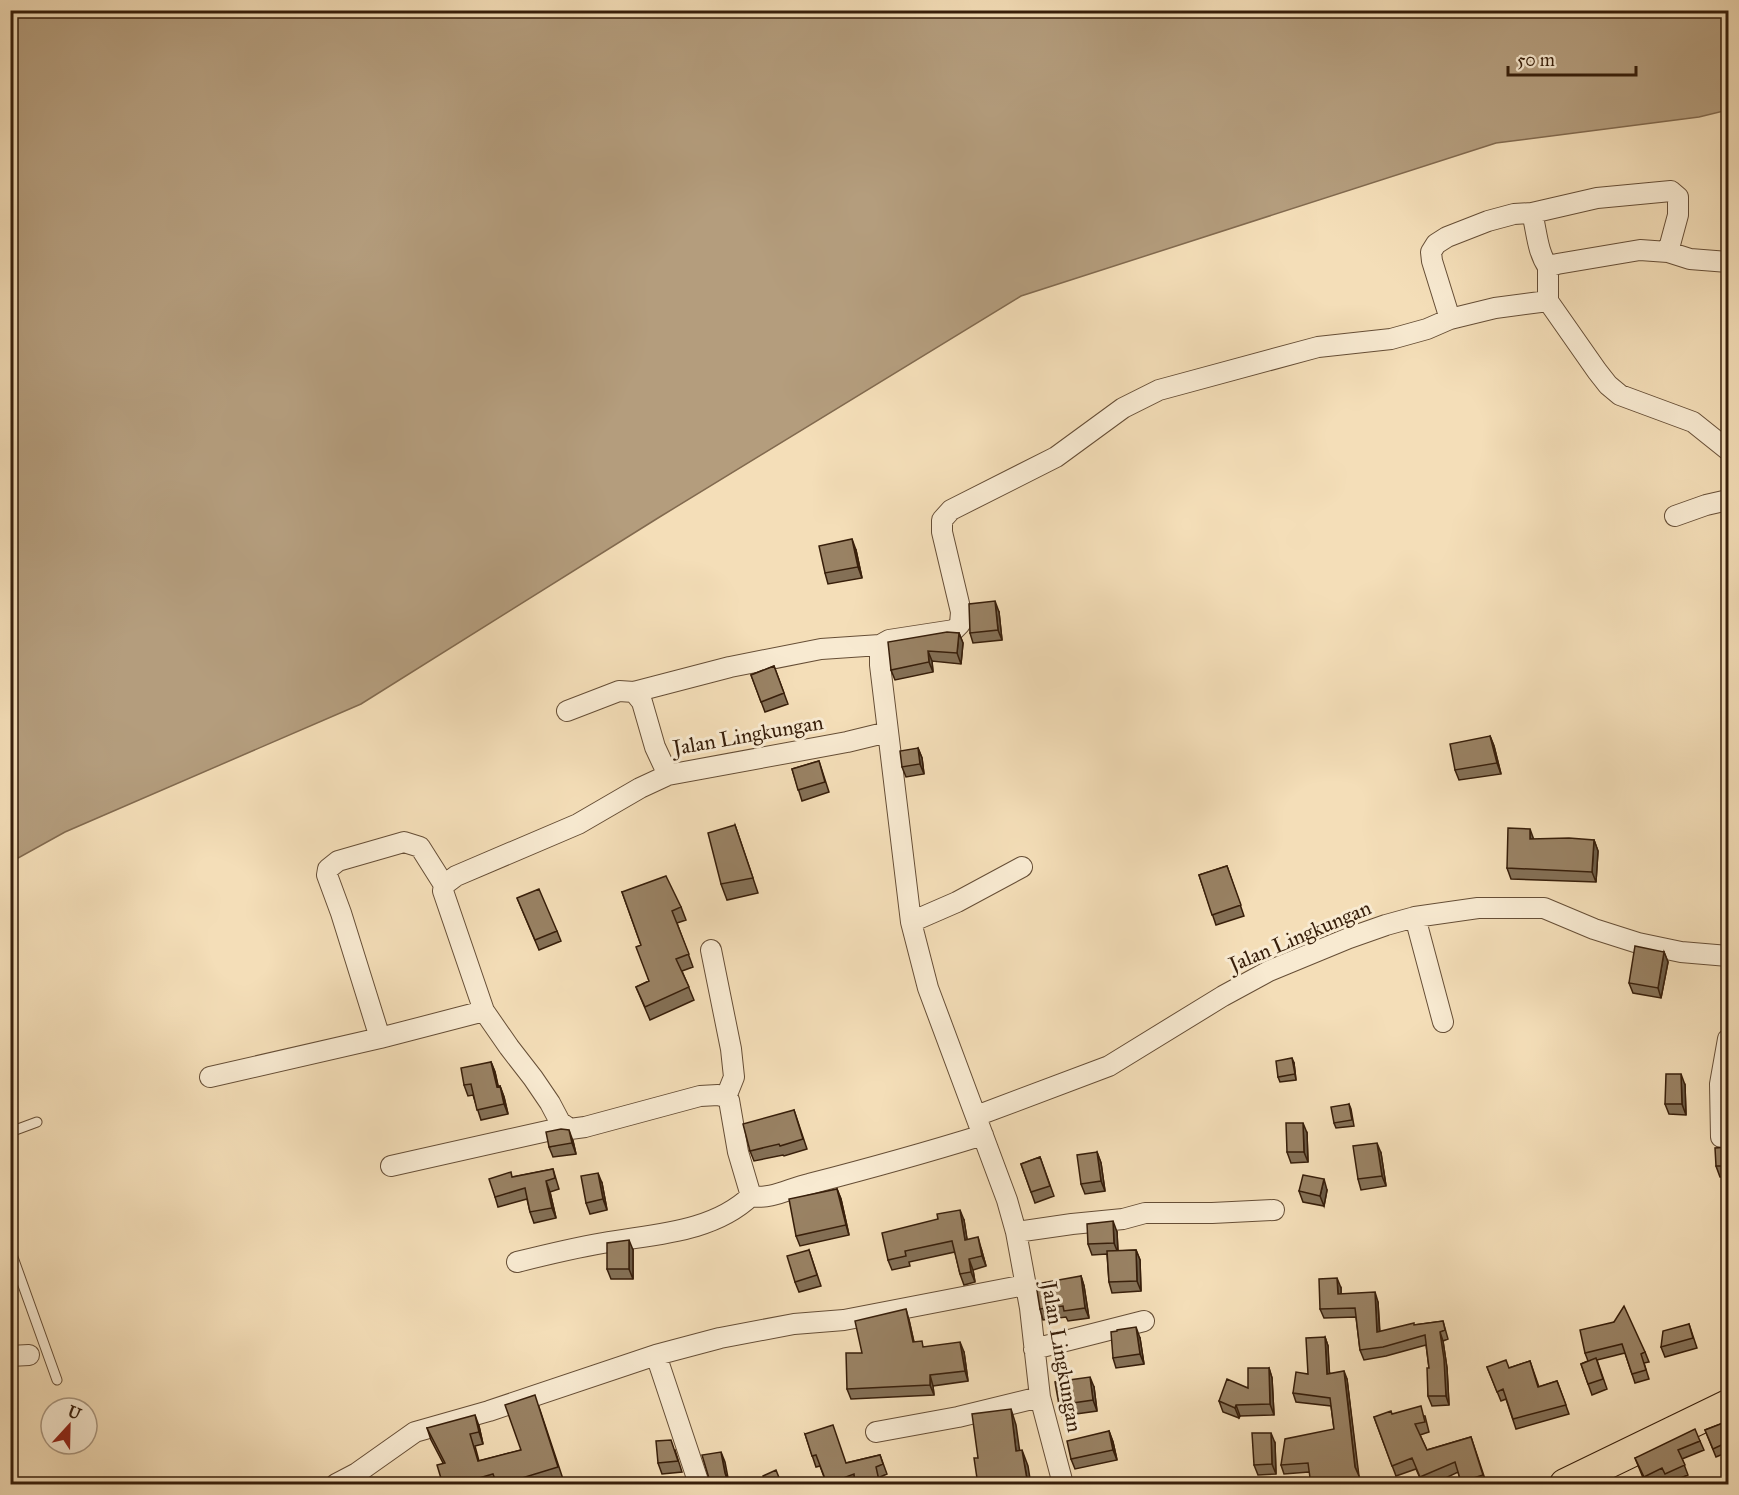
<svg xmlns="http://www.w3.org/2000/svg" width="1739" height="1495" font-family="'IM FELL Great Primer',serif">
	<rect width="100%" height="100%" fill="#f4deb8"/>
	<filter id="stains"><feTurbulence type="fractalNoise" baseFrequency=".00333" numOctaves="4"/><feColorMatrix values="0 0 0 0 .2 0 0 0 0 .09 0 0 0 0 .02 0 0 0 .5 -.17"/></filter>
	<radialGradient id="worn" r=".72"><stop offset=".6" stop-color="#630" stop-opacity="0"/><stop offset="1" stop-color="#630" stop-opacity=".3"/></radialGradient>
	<!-- water -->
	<path fill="#b49d7d" stroke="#826a4f" stroke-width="1.5" d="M11,10l1717,1v99l-29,7 -203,26 -475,153 -363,222 -297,186 -296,128 -54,30z"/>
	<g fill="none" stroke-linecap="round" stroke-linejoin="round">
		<!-- service casing -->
		<g stroke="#664e36" stroke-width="11">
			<path id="service" d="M10,1132l27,-10
				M10,1249l47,131"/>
		</g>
		<!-- minor casing -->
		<g stroke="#664e36" stroke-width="22">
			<path id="minor" d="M1532,213l65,-15 74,-7 7,6v18l-10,37
				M1548,301l49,70 11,14 12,10 73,27 35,28
				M1450,319l-18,-58 -1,-9 5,-8 11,-7 41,-16 26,-7 18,-1c5,19 5,38 16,54
				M1675,516l31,-11 22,-5
				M880,645v20l31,257 17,66 79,212 9,32 14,76 10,89 23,87
				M634,692l96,-25 91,-18 59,-4 9,-5 65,-10 6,-6 1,-12 -19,-80v-12l9,-10 105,-53 67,-49 36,-18 159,-43 73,-8 36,-10 23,-10 45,-11 53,-7v-34l9,-3 83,-14 28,2 22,7 38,3
				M567,711l52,-20 15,1 8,10 13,45 13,28 179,-33 41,-10
				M668,775l-28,13 -62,36 -122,52 -12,9 -1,6 41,120 25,36 24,31 17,25 10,19 10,7 15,-2 115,-31 18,-1 8,2
				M1415,917l28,105
				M911,922l46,-20 65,-35
				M711,950l20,99 3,28 -8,20 3,3 9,52 13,44
				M380,1038l-39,-125 -14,-38 1,-6 10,-8 66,-19 16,5 24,38
				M210,1077l170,-39 104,-27
				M976,1116l133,-50 114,-70 46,-25 80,-33 37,-13 29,-8 63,-9h66l50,21 44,14 43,9 47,4
				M1721,1137l-1,-53 8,-45
				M391,1166l174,-39
				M751,1196c20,4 39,-8 58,-12 58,-15 116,-31 174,-49
				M1016,1232l56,-8 51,-5 22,-6h67l62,-3
				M517,1262c28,-7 57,-14 86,-19 50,-9 109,-10 148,-47
				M1034,1349l110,-28
				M656,1355l43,129
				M10,1356l19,-1
				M876,1432l82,-15 82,-20
				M336,1484l21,-11 58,-41 74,-21 167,-56 64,-17 74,-14 50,-4 181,-35"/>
		</g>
		<!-- primary casing -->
		<g stroke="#371e0a" stroke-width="32">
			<path id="primary" d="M1565,1484l163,-79"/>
		</g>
		<!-- service -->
		<use href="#service" stroke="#f8ead1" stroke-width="9"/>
		<!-- minor -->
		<use href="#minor" stroke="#f8ead1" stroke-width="20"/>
		<!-- primary -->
		<use href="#primary" stroke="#f4deb8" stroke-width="30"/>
	</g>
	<!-- wall -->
	<path fill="#847056" stroke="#371e0a" stroke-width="1.5" d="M856,550l6,28 -34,6 -3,-11z
		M999,612l3,28 -29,3 -3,-10z
		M959,633l4,10 -2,21 -29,-3 1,11 -38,8 -4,-10z
		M774,666l14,38 -23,8 -14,-37z
		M1490,736l4,10 7,28 -42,6 -4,-10z
		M918,748l4,10 2,16 -18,3 -4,-10z
		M819,761l10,31 -27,9 -10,-32z
		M735,825l23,68 -31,7 -6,-16z
		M1594,840l4,11 -2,31 -85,-3 -4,-11z
		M1227,866l17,50 -28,9 -17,-50z
		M622,892l59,15 5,13 -9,3 16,44 -11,4 12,29 -44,20 -14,-33 13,-6 -8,-36z
		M517,898l40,33 4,10 -22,9z
		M1664,952l4,10 -7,36 -28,-5 -4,-10z
		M491,1062l4,10 3,15 2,-1 4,11 4,17 -27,6 -8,-25 -5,1 -4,-11z
		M1294,1063l2,17 -16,2 -2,-5z
		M1685,1085l1,30 -17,-1 -4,-10z
		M1349,1104l2,5 3,17 -18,2 -2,-5z
		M794,1110l13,39 -23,7 -1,-1 -29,6 -4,-10z
		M1307,1133l1,29 -17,1 -4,-11z
		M573,1141l3,13 -23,3 -4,-10z
		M1728,1147v30h-8l-4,-11z
		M1097,1152l4,11 4,28 -20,3 -4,-10z
		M1381,1153l5,33 -25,4 -3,-11z
		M1040,1157l14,39 -19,7 -14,-39z
		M553,1169l6,20 -9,3 6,26 -22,5 -4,-11 -3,-13 -29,8 -3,-10 18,-20z
		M602,1183l5,27 -17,4 -4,-11z
		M837,1189l4,10 8,36 -49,11 -4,-10z
		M1327,1190l-3,16 -21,-4 -4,-11z
		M964,1220l3,20 14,8 5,18 -13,4 2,12 -11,3 -4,-11 -5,-22 -46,10 1,4 -18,4 -4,-10z
		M1117,1232l1,19 18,-1 4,10 1,31 -29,2 -3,-11 -2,-28 -15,1 -4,-11z
		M633,1250v29h-22l-4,-10z
		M809,1250l12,36 -22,6 -4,-10z
		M1081,1276l3,10 5,32 -21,3 -2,-4 -23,3 -3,-11z
		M1341,1288v6l37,8 2,30 34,-7 29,-4 5,18 -5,2 4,27 2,37 -17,1 -4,-10 1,-28 -3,-23 -40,11 -22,4 -4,-10 -4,-33 -32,1 -4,-9z
		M909,1320l5,22 10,5 40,5 4,29 -35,5 1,9 -83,4 -4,-10 15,-36z
		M1614,1322l31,30 4,10 -5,1 5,16 -14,4 -10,-30 -28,7 10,29 -15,6 -11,-31 7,-3 -3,-8z
		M1689,1324l8,24 -32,9 -4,-10z
		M1325,1337l3,9 1,27 18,6 11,95 -49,-2 -25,2 -3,-9 53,-36 -3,-23 -35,-4 -3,-9 15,-19z
		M1140,1338l4,26 -28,4 -3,-10z
		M1530,1361l9,26 18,-6 12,33 -53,15 -10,-30 -5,2 -14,-34 22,1z
		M1269,1368l3,10 2,37 -34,1 -1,2 -16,-6 -4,-11 29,-13z
		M1094,1387l3,24 -35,5 -3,-11z
		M539,1407l24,72 -18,6h-102v-22l-12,-23 -4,-12 52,-2 4,18 -8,2 4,15 42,-11z
		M1392,1414l33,2 4,16 -9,3 7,15 44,-13 16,48h-25l-4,-13 -27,13h-8l-7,-16 -20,7 -22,-59z
		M1728,1421v31l-12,5 -11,-27z
		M1109,1431l4,11 4,18 -42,9 -4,-10z
		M805,1434l41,29 34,-8 7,19 -7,3 1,8h-54l-7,-19 -4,1z
		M1700,1441l4,9 -22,9 6,16 -20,8 -2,-5 -15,7h-5l-11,-27z
		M1275,1443l1,31 -18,1 -4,-10z
		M675,1450l7,22 -20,2 -4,-11z"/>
	<!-- shaded-wall -->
	<path fill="#6b5b46" stroke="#371e0a" stroke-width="1.5" d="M852,539l4,11 6,28 -4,-11z
		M995,601l4,11 3,28 -4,-10z
		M959,633l4,10 -2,21 -4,-11z
		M928,651l4,10 1,11 -4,-10z
		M1490,736l4,10 7,28 -4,-11z
		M918,748l4,10 2,16 -4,-10z
		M1530,829l4,11 -4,-1z
		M1594,840l4,11 -2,31 -4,-10z
		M1664,952l4,10 -7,36 -3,-10z
		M1292,1058l2,5 2,17 -1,-6z
		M491,1062l4,10 6,26 -4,-11z
		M1681,1074l4,11 1,30 -4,-11z
		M500,1086l4,11 4,17 -4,-10z
		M1303,1123l4,10 1,29 -4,-10z
		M569,1130l4,11 3,13 -4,-11z
		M1377,1143l4,10 5,33 -4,-10z
		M1097,1152l4,11 4,28 -4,-10z
		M598,1173l4,10 5,27 -4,-11z
		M1324,1179l3,11 -3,16 -4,-10z
		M546,1181l4,11 6,26 -4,-10z
		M837,1189l4,10 8,36 -3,-10z
		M960,1210l4,10 5,31 -4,-11z
		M1113,1221l4,11 1,21 -4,-10z
		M978,1237l3,11 5,18 -4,-10z
		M629,1240l4,10v29l-4,-10z
		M1136,1250l4,10 1,31 -4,-10z
		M969,1259l4,11 2,12 -4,-10z
		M1081,1276l3,10 5,32 -4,-10z
		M1337,1278l4,10v16l-3,-10z
		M1375,1292l3,10 2,40 -3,-10z
		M906,1309l3,11 7,32 -3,-10z
		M1136,1327l4,11 4,26 -4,-10z
		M1440,1332l3,9 4,27 2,37 -3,-9z
		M1325,1337l3,9 2,36 -3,-8z
		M960,1342l4,10 4,29 -3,-10z
		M1269,1368l3,10 2,37 -4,-11z
		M1344,1371l3,8 12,97 -4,-9z
		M930,1375l3,11 1,9 -4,-10z
		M1090,1377l4,10 3,24 -4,-11z
		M1236,1405l4,11 -1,2 -4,-10z
		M1011,1409l5,16 6,42 -6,-16z
		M475,1415l4,11 4,18 -4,-12z
		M1109,1431l4,11 4,18 -4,-10z
		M1271,1433l4,10 1,31 -4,-10z
		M1022,1450l6,16 3,19h-3z
		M721,1452l4,10 4,21 -4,-10z"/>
	<!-- building -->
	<path fill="#998264" stroke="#371e0a" stroke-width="1.5" d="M852,539l6,28 -33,6 -6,-27z
		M995,601l3,29 -28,3 -1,-29z
		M947,632l12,1 -2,20 -29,-2 1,11 -38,8 -3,-28z
		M774,666l10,27 -23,9 -10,-27z
		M1490,736l7,27 -42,7 -5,-26z
		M918,748l2,16 -18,3 -2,-16z
		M819,761l6,21 -27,8 -6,-21z
		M735,825l18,53 -32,6 -13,-51z
		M1508,828l22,1v10l39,-1 25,2 -2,32 -85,-4z
		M1227,866l14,39 -29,10 -13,-40z
		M666,876l15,31 -9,4 17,43 -13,5 13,28 -44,20 -9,-20 13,-6 -13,-34 5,-2 -19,-53z
		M539,889l18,42 -22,9 -18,-42z
		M1635,946l29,6 -6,36 -29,-5z
		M1292,1058l3,16 -17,3 -2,-16z
		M491,1062l6,25 3,-1 4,18 -27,6 -6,-26 -7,1 -3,-17z
		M1666,1074h15l1,30h-17z
		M1349,1104l3,16 -18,3 -3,-16z
		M794,1110l9,29 -23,7 -1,-2 -29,7 -7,-27z
		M1286,1123h17l1,29h-17z
		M561,1129l8,1 3,13 -23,4 -3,-15z
		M1377,1143l5,33 -24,3 -5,-33z
		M1728,1147v19h-12l-1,-18z
		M1097,1152l4,29 -20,3 -4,-29z
		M1040,1157l10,29 -19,6 -10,-28z
		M553,1169l2,9 -9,3 6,27 -22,4 -5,-24 -30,9 -6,-18 22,-7 1,5z
		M598,1173l5,26 -17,4 -5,-27z
		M1303,1175l21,4 -4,17 -21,-5z
		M837,1189l9,36 -50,11 -7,-37z
		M960,1210l5,30 13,-3 4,19 -13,3 2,13 -11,2 -8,-33 -47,10 1,5 -18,4 -6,-27 56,-14 -1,-5z
		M1113,1221l1,22 -26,1 -1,-20z
		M629,1240v29h-22v-26z
		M809,1250l8,25 -22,7 -8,-26z
		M1136,1250l1,31 -28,1 -2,-31z
		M1081,1276l4,32 -21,3 -1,-5 -23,3 -4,-25z
		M1337,1278l1,16 37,-2 2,40 37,-9v2l29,-4 2,9 -5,2 4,27 2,37h-18l-1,-28h2l-4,-33 -42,12 -23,3 -5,-42 -35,1 -1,-30z
		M1624,1306l21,46 -4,2 5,16 -14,4 -10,-30 -37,9 -5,-23 34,-8z
		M906,1309l7,33 9,-1 1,6 37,-5 5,29 -35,4v10l-83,4 -1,-36h16l-7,-32z
		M1689,1324l4,14 -32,9 2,-16z
		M1136,1327l4,27 -27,4 -2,-26 6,-1v-1z
		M1325,1337l2,37 17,-3 11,96 8,18h-52l-3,-22 -27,2 4,-26 49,-10 -4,-31 -37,-5 3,-21 12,2 -2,-36z
		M1596,1358l7,21 -15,5 -7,-20z
		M1506,1360l3,8 21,-7 8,26 19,-6 9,24 -53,14 -10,-30 -6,3 -10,-25z
		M1248,1368h21l1,36 -34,1 -1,3 -16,-7 8,-22 21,9z
		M1090,1377l3,23 -34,5 -4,-23z
		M535,1395l23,72 -36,11 1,4 -5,1v2h-21l-4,-11 -38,11h-12l-6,-20 8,-2 -18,-35 48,-13 4,17 -9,2 8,27 43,-11 -16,-45z
		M1421,1406l4,16 -10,2 12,26 44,-13 12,38 -22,7 -6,-20 -35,15 -8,-19 -20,8 -18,-49 17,-6 1,3z
		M1011,1409l5,42 6,-1 6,35h-50l-4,-27h4l-6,-44z
		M1728,1421v21l-15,7 -8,-19z
		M833,1425l13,38 34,-8 3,9 -7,3 4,18h-25l-1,-11 -27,10 -11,-29 -4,1 -7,-22z
		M1695,1429l5,12 -22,9 7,15 -20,9 -3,-6 -18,9 -9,-19z
		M1109,1431l4,19 -42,9 -4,-18z
		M1252,1433h19l1,31 -18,1z
		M671,1440l7,21 -20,2 -2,-22z
		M721,1452l4,21 4,12h-18l-9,-30z
		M776,1470l6,15h-30l12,-6 -1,-3z"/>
	<g text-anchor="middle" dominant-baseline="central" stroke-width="6" stroke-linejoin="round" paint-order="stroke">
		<!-- street labels -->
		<g font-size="21" fill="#371e0a" stroke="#f8ead1">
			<text transform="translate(748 735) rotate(-10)">Jalan Lingkungan</text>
			<text transform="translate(1300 936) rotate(-23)">Jalan Lingkungan</text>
			<text transform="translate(1062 1357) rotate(80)">Jalan Lingkungan</text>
		</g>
	</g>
	<!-- margin -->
	<rect width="1739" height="1495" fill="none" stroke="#f4deb8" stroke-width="36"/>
	<rect x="12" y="12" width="1715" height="1471" fill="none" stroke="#371e0a" stroke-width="3"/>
	<rect x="18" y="18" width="1703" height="1459" fill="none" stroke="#371e0a" stroke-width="1.5"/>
	<!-- north arrow -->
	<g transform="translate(69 1426) rotate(22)"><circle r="28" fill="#f8ead1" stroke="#ab9881" stroke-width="1.5"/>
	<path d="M0-4.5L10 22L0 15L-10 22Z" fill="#8f2418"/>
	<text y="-9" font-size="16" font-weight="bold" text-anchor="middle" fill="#371e0a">U</text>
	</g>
	<!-- scale -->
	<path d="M1508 66v9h128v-9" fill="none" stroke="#371e0a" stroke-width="3"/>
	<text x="1517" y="66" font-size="18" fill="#371e0a" stroke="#f8ead1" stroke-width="4.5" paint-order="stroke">50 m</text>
	<rect width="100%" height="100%" filter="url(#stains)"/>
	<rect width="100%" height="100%" fill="url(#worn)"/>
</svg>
